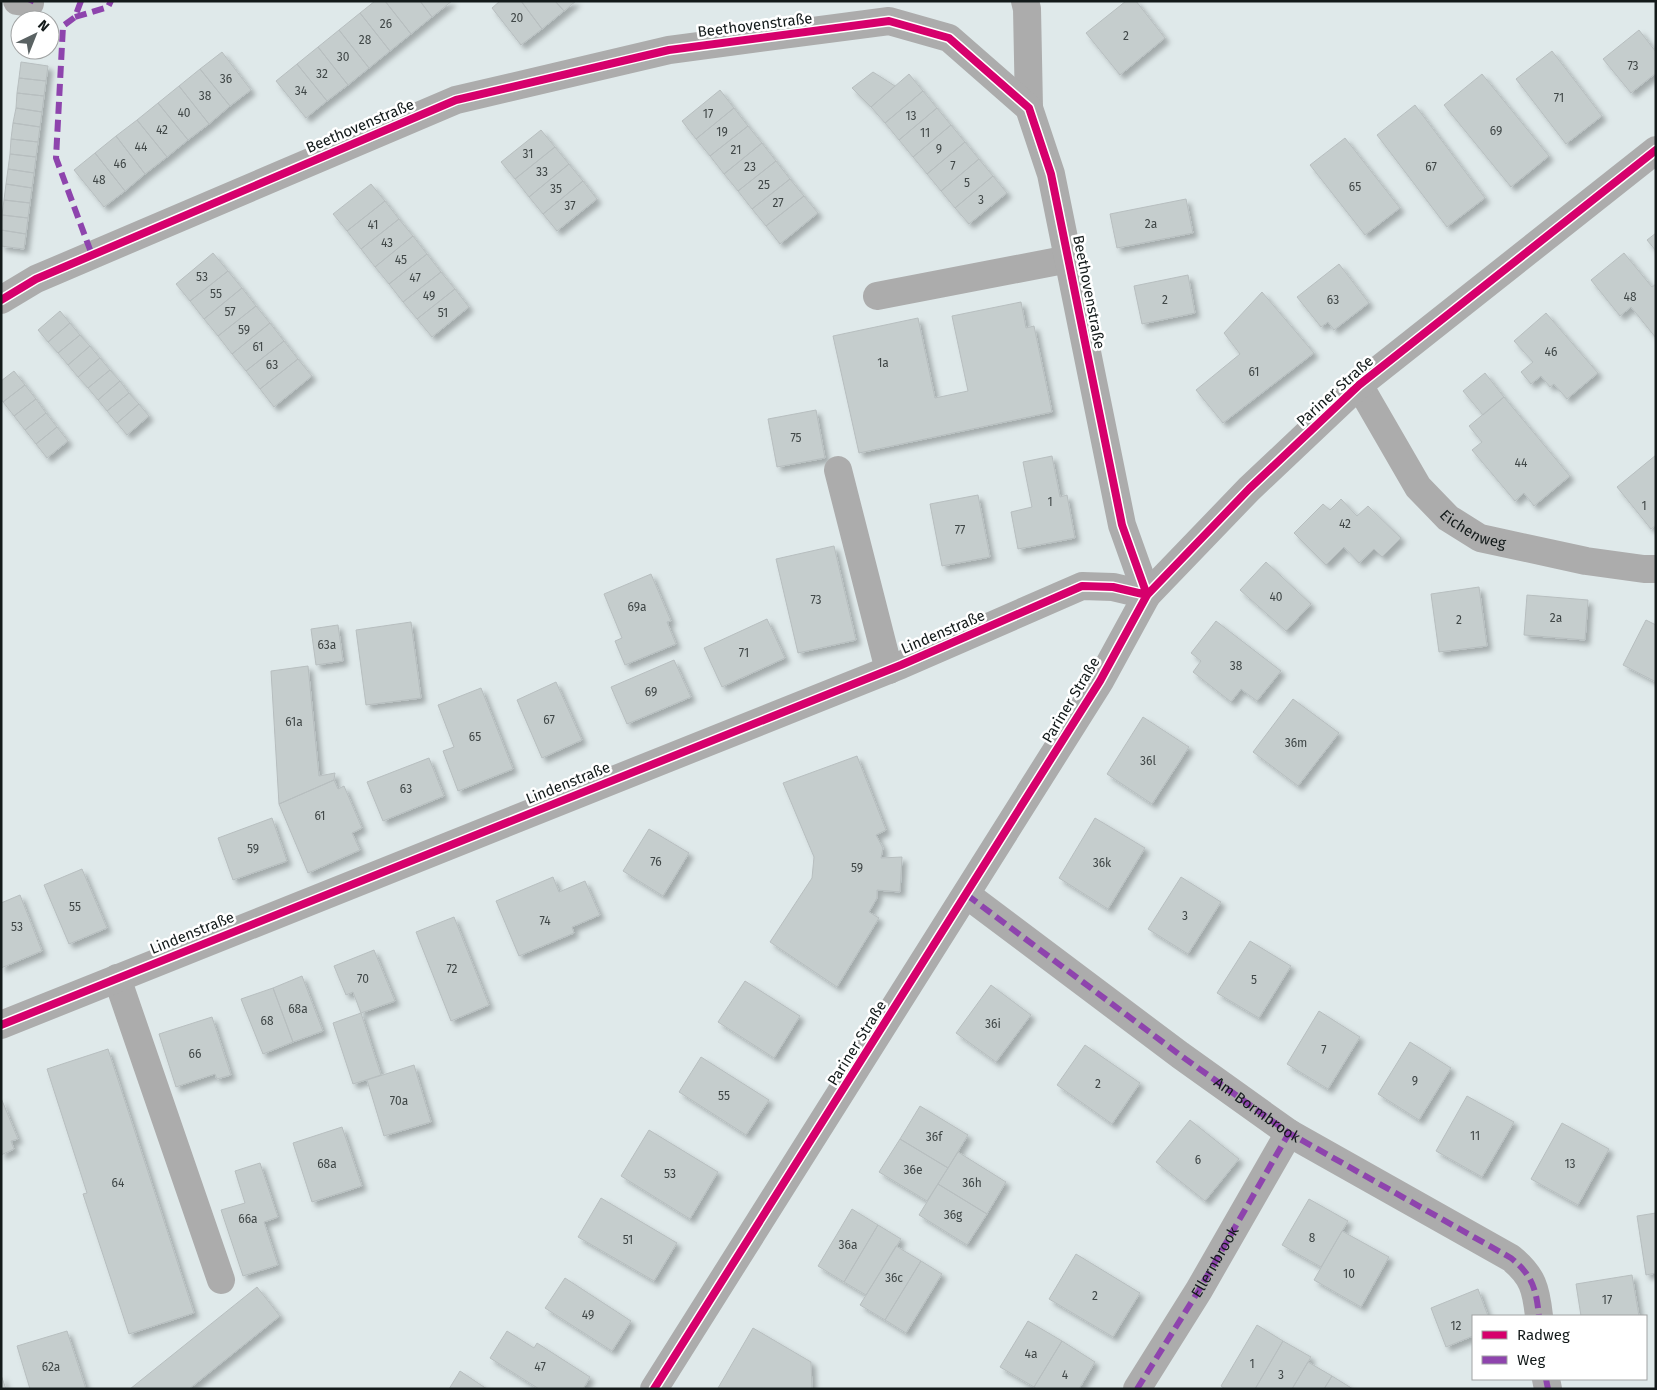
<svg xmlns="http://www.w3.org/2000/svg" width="1657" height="1390" font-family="'Fira Sans',sans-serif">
	<defs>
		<filter id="shadow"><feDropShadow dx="4.5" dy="4.5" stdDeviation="2.5" flood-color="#0004"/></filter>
	</defs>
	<rect width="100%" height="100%" fill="#dfe9ea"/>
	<!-- building -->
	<path fill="#c5cdcd" stroke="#b7bebf" filter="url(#shadow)" d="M375,1h10l26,33 -21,17 -30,-38z
		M385,1h35l12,16 -21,17z
		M420,1h32l-20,16z
		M500,1h21l21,28 -21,16 -29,-37z
		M521,1h34l9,10 -22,18z
		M555,1h21l-12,10z
		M1126,1h10l29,37 -45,37 -34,-42z
		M360,13l30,38 -21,17 -30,-38z
		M339,30l30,38 -21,17 -30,-38z
		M1639,30l17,22v21l-25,20 -28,-34z
		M318,47l30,38 -21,16 -30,-37z
		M1552,51l50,65 -36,28 -50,-65z
		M222,52l29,38 -21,16 -30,-37z
		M21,62l27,4 -2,15 -27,-3z
		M297,64l30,37 -21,17 -30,-37z
		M200,69l30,37 -21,18 -30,-38z
		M873,72l22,14 -24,21 -19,-19z
		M909,74l14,17 -38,32 -14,-16z
		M1482,74l67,82 -38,31 -67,-82z
		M19,78l27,3 -2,15 -27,-3z
		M179,86l30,38 -21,16 -30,-37z
		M720,90l14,18 -38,31 -14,-18z
		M923,91l14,17 -38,32 -14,-17z
		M17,93l27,3 -2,16 -26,-4z
		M158,103l30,37 -21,17 -30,-37z
		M1415,105l70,93 -38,29 -70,-92z
		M16,108l26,4 -2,15 -27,-4z
		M734,108l14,18 -38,30 -14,-17z
		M937,108l14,17 -38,32 -14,-17z
		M137,120l30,37 -22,17 -29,-38z
		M13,123l27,4 -2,15 -27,-3z
		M951,125l14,17 -38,32 -14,-17z
		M748,126l14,17 -38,31 -14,-18z
		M541,130l14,17 -40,32 -14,-17z
		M116,136l29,38 -20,17 -30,-38z
		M1345,138l55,70 -35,27 -55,-70z
		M11,139l27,3 -2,15 -26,-3z
		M965,142l14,17 -38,32 -14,-17z
		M762,143l14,18 -38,30 -14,-17z
		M555,147l14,17 -40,33 -14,-18z
		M95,153l30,38 -21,16 -30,-37z
		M10,154l26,3 -2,16 -26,-4z
		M979,159l14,17 -38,32 -14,-17z
		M776,161l14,18 -38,30 -14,-18z
		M569,164l14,17 -40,33 -14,-17z
		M8,169l26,4 -2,15 -26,-4z
		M993,176l14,17 -38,31 -14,-16z
		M790,179l14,17 -38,30 -14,-17z
		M583,181l14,18 -40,32 -14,-17z
		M6,184l26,4 -2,15 -26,-3z
		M371,184l14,17 -38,30 -14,-17z
		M804,196l14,17 -38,31 -14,-18z
		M1186,199l7,34 -76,15 -7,-34z
		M4,200l26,3 -2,15 -26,-3z
		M385,201l14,18 -38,30 -14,-18z
		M2,215l26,3 -2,16 -25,-4z
		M399,219l14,17 -38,31 -14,-18z
		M1,230l25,4 -2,15 -23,-3z
		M1656,233v18l-9,-11z
		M413,236l14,18 -38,30 -14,-17z
		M213,253l15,18 -38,30 -14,-17z
		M1624,253l28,34 4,-3v54l-25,-31 -11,9 -29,-36z
		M427,254l14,18 -38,30 -14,-18z
		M1339,264l30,39 -35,27 -6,-8 -7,5 -24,-30z
		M228,271l14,17 -38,31 -14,-18z
		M441,272l14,17 -38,30 -14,-17z
		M1188,275l7,38 -53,11 -8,-38z
		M242,288l14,18 -38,30 -14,-17z
		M455,289l14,18 -37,30 -15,-18z
		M1262,292l52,61 -91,70 -27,-33 44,-36 -16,-21z
		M1021,302l5,26 8,-2 18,86 -193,41 -26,-117 85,-18 17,80 33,-7 -16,-75z
		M256,306l14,17 -38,31 -14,-18z
		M60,311l10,12 -22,19 -10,-12z
		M1546,313l52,60 -31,26 -13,-15 -4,3 -9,-11 -10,8 -10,-12 12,-10 -19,-21z
		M70,323l10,12 -22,18 -10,-11z
		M270,323l14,18 -38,30 -14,-17z
		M80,335l10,11 -22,19 -10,-12z
		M284,341l14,18 -38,30 -14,-18z
		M90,346l10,12 -22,19 -10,-12z
		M100,358l10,12 -22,18 -10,-11z
		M298,359l14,17 -38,31 -14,-18z
		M110,370l10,11 -22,19 -10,-12z
		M14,371l11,14 -22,17 -2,-3v-18z
		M1485,373l19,24 -21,18 -20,-24z
		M120,381l9,12 -22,18 -9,-11z
		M25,385l11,14 -22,17 -11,-14z
		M129,393l10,11 -22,19 -10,-12z
		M1504,397l66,79 -36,30 -10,-13 -9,8 -43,-51 10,-8 -13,-16z
		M36,399l10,14 -21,17 -11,-14z
		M139,404l10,12 -22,19 -10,-12z
		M816,410l9,48 -48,9 -9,-48z
		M46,413l11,14 -21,17 -11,-14z
		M57,427l11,14 -21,17 -11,-14z
		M1656,455v70l-5,4 -34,-42z
		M1052,456l8,41 7,-2 8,43 -57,11 -7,-37 21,-5 -9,-45z
		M978,495l12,62 -48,9 -12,-62z
		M1341,499l16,17 11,-10 33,32 -19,19 -8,-8 -15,14 -15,-16 -18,18 -32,-32 29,-29 7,6z
		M834,546l22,94 -58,13 -22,-94z
		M1266,562l45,42 -25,27 -46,-41z
		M651,574l20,47 -4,1 9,22 -51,21 -10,-24 7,-3 -18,-44z
		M1479,587l8,59 -48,6 -8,-58z
		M1527,595l61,5 -3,40 -61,-5z
		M767,619l18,39 -63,29 -18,-39z
		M1646,620l10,5v57l-33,-17z
		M1216,621l65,50 -24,30 -16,-12 -10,13 -38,-30 8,-11 -10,-8z
		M411,622l10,76 -55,7 -10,-75z
		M338,625l5,36 -27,4 -5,-36z
		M674,660l17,37 -64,27 -16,-37z
		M308,666l11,110 16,-3 -1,7 -55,24 -8,-133z
		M556,682l26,58 -40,18 -25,-58z
		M481,688l32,81 -55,22 -15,-40 11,-4 -16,-42z
		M1293,699l46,34 -41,53 -45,-34z
		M1143,717l46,30 -37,57 -45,-30z
		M857,756l29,74 -10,5 7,13 -2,10 21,-1 -2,35 -23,-2v8l-8,14 10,6 -42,69 -67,-45 42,-64 2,-21 -31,-74z
		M429,758l15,38 -61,25 -16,-39z
		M334,780l4,9 6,-3 18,42 -10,5 8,17 -52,23 -29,-69z
		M272,818l15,43 -54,19 -15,-42z
		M1095,818l50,30 -37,61 -49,-31z
		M649,829l40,24 -26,43 -40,-25z
		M82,869l25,59 -38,16 -25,-59z
		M553,877l6,15 26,-11 15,34 -28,12 2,6 -55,23 -23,-55z
		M1181,877l40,25 -33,52 -40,-25z
		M20,895l22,56 -41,17v-65z
		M454,917l35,88 -38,16 -35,-89z
		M1250,941l41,25 -32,52 -42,-25z
		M374,950l21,51 -34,12 -8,-21 -7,3 -12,-29z
		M302,976l21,55 -30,11 -20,-54z
		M745,981l55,35 -26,42 -56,-36z
		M991,985l40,30 -35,47 -40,-29z
		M273,988l20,54 -30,12 -22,-55z
		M1319,1011l41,26 -32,52 -41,-25z
		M361,1013l20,62 -28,9 -20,-61z
		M212,1017l19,58 -14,4 -2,-5 -39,13 -17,-53z
		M1410,1042l41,26 -32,52 -41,-26z
		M1085,1045l55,38 -28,41 -55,-39z
		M108,1049l86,264 -65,21 -46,-140 4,-1 -40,-124z
		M701,1057l68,43 -23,35 -67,-43z
		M414,1065l17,57 -47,14 -17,-56z
		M1467,1096l47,26 -32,55 -46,-26z
		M1,1098l17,41 -7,2 3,8 -13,6z
		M920,1106l48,29 -20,33 -48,-29z
		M1190,1120l49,39 -34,42 -49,-39z
		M1562,1123l47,26 -31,56 -47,-26z
		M342,1127l20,59 -50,16 -19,-59z
		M649,1130l69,42 -28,47 -69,-43z
		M900,1139l48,29 -21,33 -48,-29z
		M958,1152l48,30 -19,32 -49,-30z
		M260,1163l18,54 -14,5 14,43 -35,11 -22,-66 24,-7 -10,-32z
		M938,1184l49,30 -20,31 -48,-30z
		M601,1198l76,45 -23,38 -76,-44z
		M1309,1199l39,22 -27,46 -39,-22z
		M852,1209l26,16 -34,57 -26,-16z
		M1656,1213v60l-10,2 -9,-59z
		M878,1225l23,14 -35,56 -22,-13z
		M1342,1231l47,26 -28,50 -47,-27z
		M896,1246l25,15 -36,59 -25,-15z
		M1076,1254l64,39 -27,44 -64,-38z
		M921,1261l21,13 -36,59 -21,-13z
		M1632,1275l7,41h-58l-5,-32z
		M565,1278l66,43 -19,30 -67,-43z
		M257,1287l23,29 -91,73h-59z
		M1478,1289l10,27h-15v20l-27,11 -15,-39z
		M1028,1321l34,20 -28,46 -34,-20z
		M1257,1325l26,16 -28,48h-30l-4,-3z
		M753,1328l58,34 1,27 -94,-1z
		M67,1331l19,58h-56l-13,-43z
		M507,1331l27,17 3,-5 53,34 -7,12h-44l-49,-31z
		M1062,1341l33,21 -16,27h-42l-3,-2z
		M1283,1341l28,16 -19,32h-37z
		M1308,1362l24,14 -8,13h-32z
		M460,1371l27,18h-38z
		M1,1375l5,14h-5z
		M1332,1376l21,13h-29z"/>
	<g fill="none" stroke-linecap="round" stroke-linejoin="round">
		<!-- minor -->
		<g stroke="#acacac" stroke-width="28">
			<path d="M17,1l13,2"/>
			<path d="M1025,1l2,8 2,99"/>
			<path d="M877,296l192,-37"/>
			<path d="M1,300l35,-21 420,-179 213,-50 220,-29 60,17 80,70 22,66 71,351 25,70"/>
			<path id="s1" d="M1359,385l59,102 30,31 32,20 106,23 58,8h12"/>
			<path d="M838,470l51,200"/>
			<path d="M967,895l213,160 109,78 222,125c22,18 25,31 28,58"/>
			<path d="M117,978l104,302"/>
			<path d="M1,1025l900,-360 181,-79 31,1 34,8"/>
			<path d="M1546,1379l2,10"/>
			<path d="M654,1389l446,-708 47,-86 102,-106 110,-104 297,-235"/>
			<path id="s2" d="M1137,1389l62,-99 90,-157"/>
		</g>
		<!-- quiet -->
		<g stroke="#8e44ad" stroke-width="6" stroke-dasharray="12 6" stroke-linecap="butt">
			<path d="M81,1l-6,16 -12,9 -7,132 36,97"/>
			<path d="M30,3l1,-2"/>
			<path d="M75,17l33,-10 3,-6"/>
			<path id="s3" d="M967,895l213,160 109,78 222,125c22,18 25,31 28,58"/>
			<path d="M1546,1379l2,10"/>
			<path d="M1137,1389l62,-99 90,-157"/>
		</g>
		<!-- cycleway casing -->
		<g stroke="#fff" stroke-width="11">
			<path id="cycleway" d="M1,300l35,-21 420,-179 213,-50 220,-29 60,17 80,70 22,66 71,351 25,70
				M1,1025l900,-360 181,-79 31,1 34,8
				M654,1389l446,-708 47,-86 102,-106 110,-104 297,-235"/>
		</g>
		<!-- cycleway -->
		<use href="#cycleway" stroke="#d6006c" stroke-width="8"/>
	</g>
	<g text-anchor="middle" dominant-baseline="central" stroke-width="5" stroke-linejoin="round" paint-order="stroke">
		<!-- number labels -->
		<g font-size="12" fill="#404747">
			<text x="517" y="18">20</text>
			<text x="386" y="24">26</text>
			<text x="1126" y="36">2</text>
			<text x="365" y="40">28</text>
			<text x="343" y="57">30</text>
			<text x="1633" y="66">73</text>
			<text x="322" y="74">32</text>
			<text x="226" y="79">36</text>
			<text x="301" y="91">34</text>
			<text x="205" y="96">38</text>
			<text x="1559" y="98">71</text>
			<text x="184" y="113">40</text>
			<text x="708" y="114">17</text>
			<text x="911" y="116">13</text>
			<text x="162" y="130">42</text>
			<text x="1496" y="131">69</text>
			<text x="722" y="132">19</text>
			<text x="925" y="133">11</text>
			<text x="141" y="147">44</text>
			<text x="939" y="149">9</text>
			<text x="736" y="150">21</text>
			<text x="528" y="154">31</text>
			<text x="120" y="164">46</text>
			<text x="953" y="166">7</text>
			<text x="750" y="167">23</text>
			<text x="1431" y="167">67</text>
			<text x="542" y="172">33</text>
			<text x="99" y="180">48</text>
			<text x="967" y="183">5</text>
			<text x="764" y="185">25</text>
			<text x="1355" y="187">65</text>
			<text x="556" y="189">35</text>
			<text x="981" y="200">3</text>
			<text x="778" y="203">27</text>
			<text x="570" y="206">37</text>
			<text x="1151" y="224">2a</text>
			<text x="373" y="225">41</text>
			<text x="387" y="243">43</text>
			<text x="401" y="260">45</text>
			<text x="202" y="277">53</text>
			<text x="415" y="278">47</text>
			<text x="216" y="294">55</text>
			<text x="429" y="296">49</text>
			<text x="1630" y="297">48</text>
			<text x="1165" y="300">2</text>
			<text x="1333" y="300">63</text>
			<text x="230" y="312">57</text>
			<text x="443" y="313">51</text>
			<text x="244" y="330">59</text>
			<text x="258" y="347">61</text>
			<text x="1551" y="352">46</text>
			<text x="883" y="363">1a</text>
			<text x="272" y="365">63</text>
			<text x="1254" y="372">61</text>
			<text x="796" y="438">75</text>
			<text x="1521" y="463">44</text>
			<text x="1050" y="502">1</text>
			<text x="1644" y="506">1</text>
			<text x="1345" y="524">42</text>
			<text x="960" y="530">77</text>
			<text x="1276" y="597">40</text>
			<text x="816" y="600">73</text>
			<text x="637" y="607">69a</text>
			<text x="1556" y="618">2a</text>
			<text x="1459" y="620">2</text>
			<text x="327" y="645">63a</text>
			<text x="744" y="653">71</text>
			<text x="1236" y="666">38</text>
			<text x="651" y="692">69</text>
			<text x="549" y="720">67</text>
			<text x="294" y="722">61a</text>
			<text x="475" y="737">65</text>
			<text x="1296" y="743">36m</text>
			<text x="1148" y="761">36l</text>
			<text x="406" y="789">63</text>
			<text x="320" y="816">61</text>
			<text x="253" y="849">59</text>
			<text x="656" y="862">76</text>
			<text x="1102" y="863">36k</text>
			<text x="857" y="868">59</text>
			<text x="75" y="907">55</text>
			<text x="1185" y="916">3</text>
			<text x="545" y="921">74</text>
			<text x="17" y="927">53</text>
			<text x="452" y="969">72</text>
			<text x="363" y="979">70</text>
			<text x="1254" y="980">5</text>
			<text x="298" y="1009">68a</text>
			<text x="267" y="1021">68</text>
			<text x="993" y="1024">36i</text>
			<text x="1324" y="1050">7</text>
			<text x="195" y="1054">66</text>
			<text x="1415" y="1081">9</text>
			<text x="1098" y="1084">2</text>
			<text x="724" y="1096">55</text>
			<text x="399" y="1101">70a</text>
			<text x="1475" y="1136">11</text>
			<text x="934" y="1137">36f</text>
			<text x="1198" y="1160">6</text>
			<text x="327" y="1164">68a</text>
			<text x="1570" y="1164">13</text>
			<text x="913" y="1170">36e</text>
			<text x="670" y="1174">53</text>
			<text x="118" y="1183">64</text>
			<text x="972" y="1183">36h</text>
			<text x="953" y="1215">36g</text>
			<text x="248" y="1219">66a</text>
			<text x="1312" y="1238">8</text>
			<text x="628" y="1240">51</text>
			<text x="848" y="1245">36a</text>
			<text x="1349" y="1274">10</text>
			<text x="894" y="1278">36c</text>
			<text x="1095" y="1296">2</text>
			<text x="1607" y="1300">17</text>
			<text x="588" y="1315">49</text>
			<text x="1456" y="1326">12</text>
			<text x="1031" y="1354">4a</text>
			<text x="1252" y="1364">1</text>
			<text x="51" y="1367">62a</text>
			<text x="540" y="1367">47</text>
			<text x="1065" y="1375">4</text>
			<text x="1281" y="1375">3</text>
		</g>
		<!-- street labels -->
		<g font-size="15" fill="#131a1a" stroke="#fff">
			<text transform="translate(755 25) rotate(-7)">Beethovenstraße</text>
			<text transform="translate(360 126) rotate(-23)">Beethovenstraße</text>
			<text transform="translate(1089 292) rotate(79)">Beethovenstraße</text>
			<text transform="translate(1335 391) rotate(-42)">Pariner Straße</text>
			<text stroke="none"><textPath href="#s1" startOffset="189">Eichenweg</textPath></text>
			<text transform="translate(943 632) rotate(-23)">Lindenstraße</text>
			<text transform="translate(1071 700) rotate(-59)">Pariner Straße</text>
			<text transform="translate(568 783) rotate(-22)">Lindenstraße</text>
			<text transform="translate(192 933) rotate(-22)">Lindenstraße</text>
			<text transform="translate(857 1043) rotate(-58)">Pariner Straße</text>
			<text stroke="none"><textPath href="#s3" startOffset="361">Am Bormbrook</textPath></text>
			<text stroke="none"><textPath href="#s2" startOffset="149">Ellernbrook</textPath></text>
		</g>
	</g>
	<!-- border -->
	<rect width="1657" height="1390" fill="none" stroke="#131a1a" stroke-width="5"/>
	<!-- legend -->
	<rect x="1472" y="1315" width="175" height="65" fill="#ffffff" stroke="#a1a3a3"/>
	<rect x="1482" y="1331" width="25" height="8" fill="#d6006c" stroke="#a1a3a3"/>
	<text x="1517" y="1340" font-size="15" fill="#131a1a">Radweg</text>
	<rect x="1482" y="1356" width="25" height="8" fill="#8e44ad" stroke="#a1a3a3"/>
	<text x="1517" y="1365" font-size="15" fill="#131a1a">Weg</text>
	<!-- north arrow -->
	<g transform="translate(35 35) rotate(43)"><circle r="24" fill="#ffffff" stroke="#a1a3a3"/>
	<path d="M0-4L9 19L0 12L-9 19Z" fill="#5a6263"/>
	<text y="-8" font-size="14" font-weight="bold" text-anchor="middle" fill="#131a1a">N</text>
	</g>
</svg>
